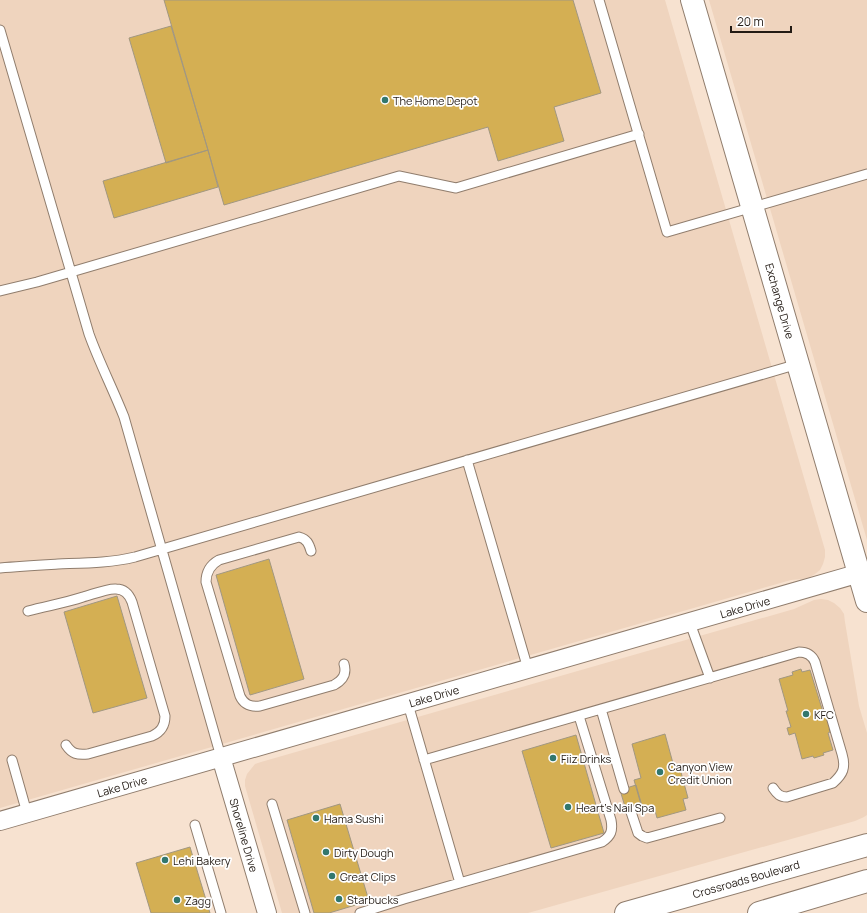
<svg xmlns="http://www.w3.org/2000/svg" width="867" height="913" font-family="Manrope,sans-serif">
	<rect width="100%" height="100%" fill="#f7e2d0"/>
	<!-- built -->
	<path fill="#efd4be" d="M0,0h665l160,550v7l-2,7 -3,6 -5,4 -5,3 -7,2 -12,1 -791,228z
		M709,0h158v541v-1z
		M821,599l7,1 6,3 6,5 4,6 1,8 14,84 8,27v82l-3,2 -9,4 -327,92h-246l-37,-127v-6l2,-6 8,-10 6,-2 533,-153 20,-9z"/>
	<!-- building -->
	<path fill="#d4af53" stroke="#a19781" d="M164,0h409l28,93 -47,14 10,34 -66,20 -10,-34 -264,78z
		M171,26l37,124 -42,13 -37,-125z
		M208,150l10,37 -104,31 -11,-37z
		M269,559l35,120 -54,16 -34,-120z
		M117,596l30,102 -54,15 -29,-101z
		M801,669l1,3 8,-2 13,42h1l1,4 4,-1 4,13 -4,1 1,3 -2,1 5,17 -10,3 1,2 -10,3 -1,-2 -11,3 -7,-26 -6,2 -2,-7 4,-1 -5,-16h2l-9,-32 14,-4 -1,-3z
		M665,734l9,33 5,-2 9,33 -5,1 3,11 -29,8 -3,-11 -3,1v-2l-9,2 -8,-28 7,-2 -9,-34z
		M576,735l28,98 -53,15 -29,-97z
		M636,785l6,21 -16,4 -6,-20z
		M340,804l29,97 -40,12h-15l-27,-93z
		M190,847l20,66h-59l-15,-50z"/>
	<g fill="none" stroke-linecap="round" stroke-linejoin="round">
		<!-- service casing -->
		<g stroke="#907d6d" stroke-width="11">
			<path id="service" d="M599,0l68,232 200,-58
				M0,30l89,304c10,28 24,55 35,83l97,340
				M0,291l37,-9 362,-106 57,12 183,-54
				M467,460l61,209
				M311,551c-2,-7 -4,-12 -12,-14l-80,23c-9,5 -13,12 -13,22l34,114c4,9 11,11 20,10l74,-21c9,-5 13,-11 10,-21
				M0,568c19,-2 39,-3 58,-4 26,-1 52,-1 77,-7l663,-193
				M28,611c18,-5 37,-8 55,-14 8,-2 25,-9 33,-8 8,0 13,5 16,13l33,114c0,10 -4,16 -13,20l-64,18c-11,1 -16,0 -22,-9
				M690,623l20,55
				M408,704l52,179
				M601,709l23,80
				M12,760l15,53
				M424,760l375,-108c8,0 13,3 16,10l27,92c4,14 1,20 -9,29l-46,14c-7,0 -10,-3 -14,-9
				M272,804l33,109
				M630,809l8,24 4,3 5,2 73,-20
				M195,825l26,88
				M360,913l44,-14 198,-57c9,-6 11,-11 9,-22l-32,-104"/>
		</g>
		<!-- minor casing -->
		<g stroke="#907d6d" stroke-width="20">
			<path id="minor" d="M221,757l46,156
				M0,821l867,-250"/>
		</g>
		<!-- tertiary casing -->
		<g stroke="#907d6d" stroke-width="24">
			<path id="tertiary" d="M692,0l175,601"/>
		</g>
		<!-- secondary casing -->
		<g stroke="#907d6d" stroke-width="24">
			<path id="secondary" d="M626,913l241,-68
				M759,913l108,-32"/>
		</g>
		<!-- service -->
		<use href="#service" stroke="#fff" stroke-width="9"/>
		<!-- minor -->
		<use href="#minor" stroke="#fff" stroke-width="18"/>
		<!-- tertiary -->
		<use href="#tertiary" stroke="#fff" stroke-width="22"/>
		<!-- secondary -->
		<use href="#secondary" stroke="#fff" stroke-width="22"/>
	</g>
	<!-- markers -->
	<g fill="#32776d" stroke="#fff" stroke-width="1.5">
		<circle cx="385" cy="100" r="4"/>
		<circle cx="806" cy="714" r="4"/>
		<circle cx="553" cy="758" r="4"/>
		<circle cx="660" cy="772" r="4"/>
		<circle cx="568" cy="807" r="4"/>
		<circle cx="316" cy="818" r="4"/>
		<circle cx="326" cy="852" r="4"/>
		<circle cx="165" cy="860" r="4"/>
		<circle cx="332" cy="876" r="4"/>
		<circle cx="339" cy="899" r="4"/>
		<circle cx="177" cy="900" r="4"/>
	</g>
	<g text-anchor="middle" dominant-baseline="central" stroke-width="3.5" stroke-linejoin="round" paint-order="stroke">
		<!-- poi labels -->
		<g font-size="11" fill="#231b15" stroke="#fff" text-anchor="start">
			<text x="393" y="100">The Home Depot</text>
			<text x="814" y="714">KFC</text>
			<text x="561" y="758">Fiiz Drinks</text>
			<text x="668" y="766">Canyon View<tspan x="668" dy="13">Credit Union</tspan></text>
			<text x="576" y="807">Heart's Nail Spa</text>
			<text x="324" y="818">Hama Sushi</text>
			<text x="334" y="852">Dirty Dough</text>
			<text x="173" y="860">Lehi Bakery</text>
			<text x="340" y="876">Great Clips</text>
			<text x="347" y="899">Starbucks</text>
			<text x="185" y="900">Zagg</text>
		</g>
		<!-- street labels -->
		<g font-size="11" fill="#231b15" stroke="#fff">
			<text transform="translate(780 301) rotate(74)">Exchange Drive</text>
			<text transform="translate(745 607) rotate(-16)">Lake Drive</text>
			<text transform="translate(434 696) rotate(-16)">Lake Drive</text>
			<text transform="translate(122 786) rotate(-16)">Lake Drive</text>
			<text transform="translate(244 835) rotate(74)">Shoreline Drive</text>
			<text transform="translate(746 879) rotate(-16)">Crossroads Boulevard</text>
		</g>
	</g>
	<!-- scale -->
	<path d="M731 26v6h60v-6" fill="none" stroke="#231b15" stroke-width="2"/>
	<text x="737" y="26" font-size="12" fill="#231b15" stroke="#ffffff" stroke-width="3" paint-order="stroke">20 m</text>
</svg>
